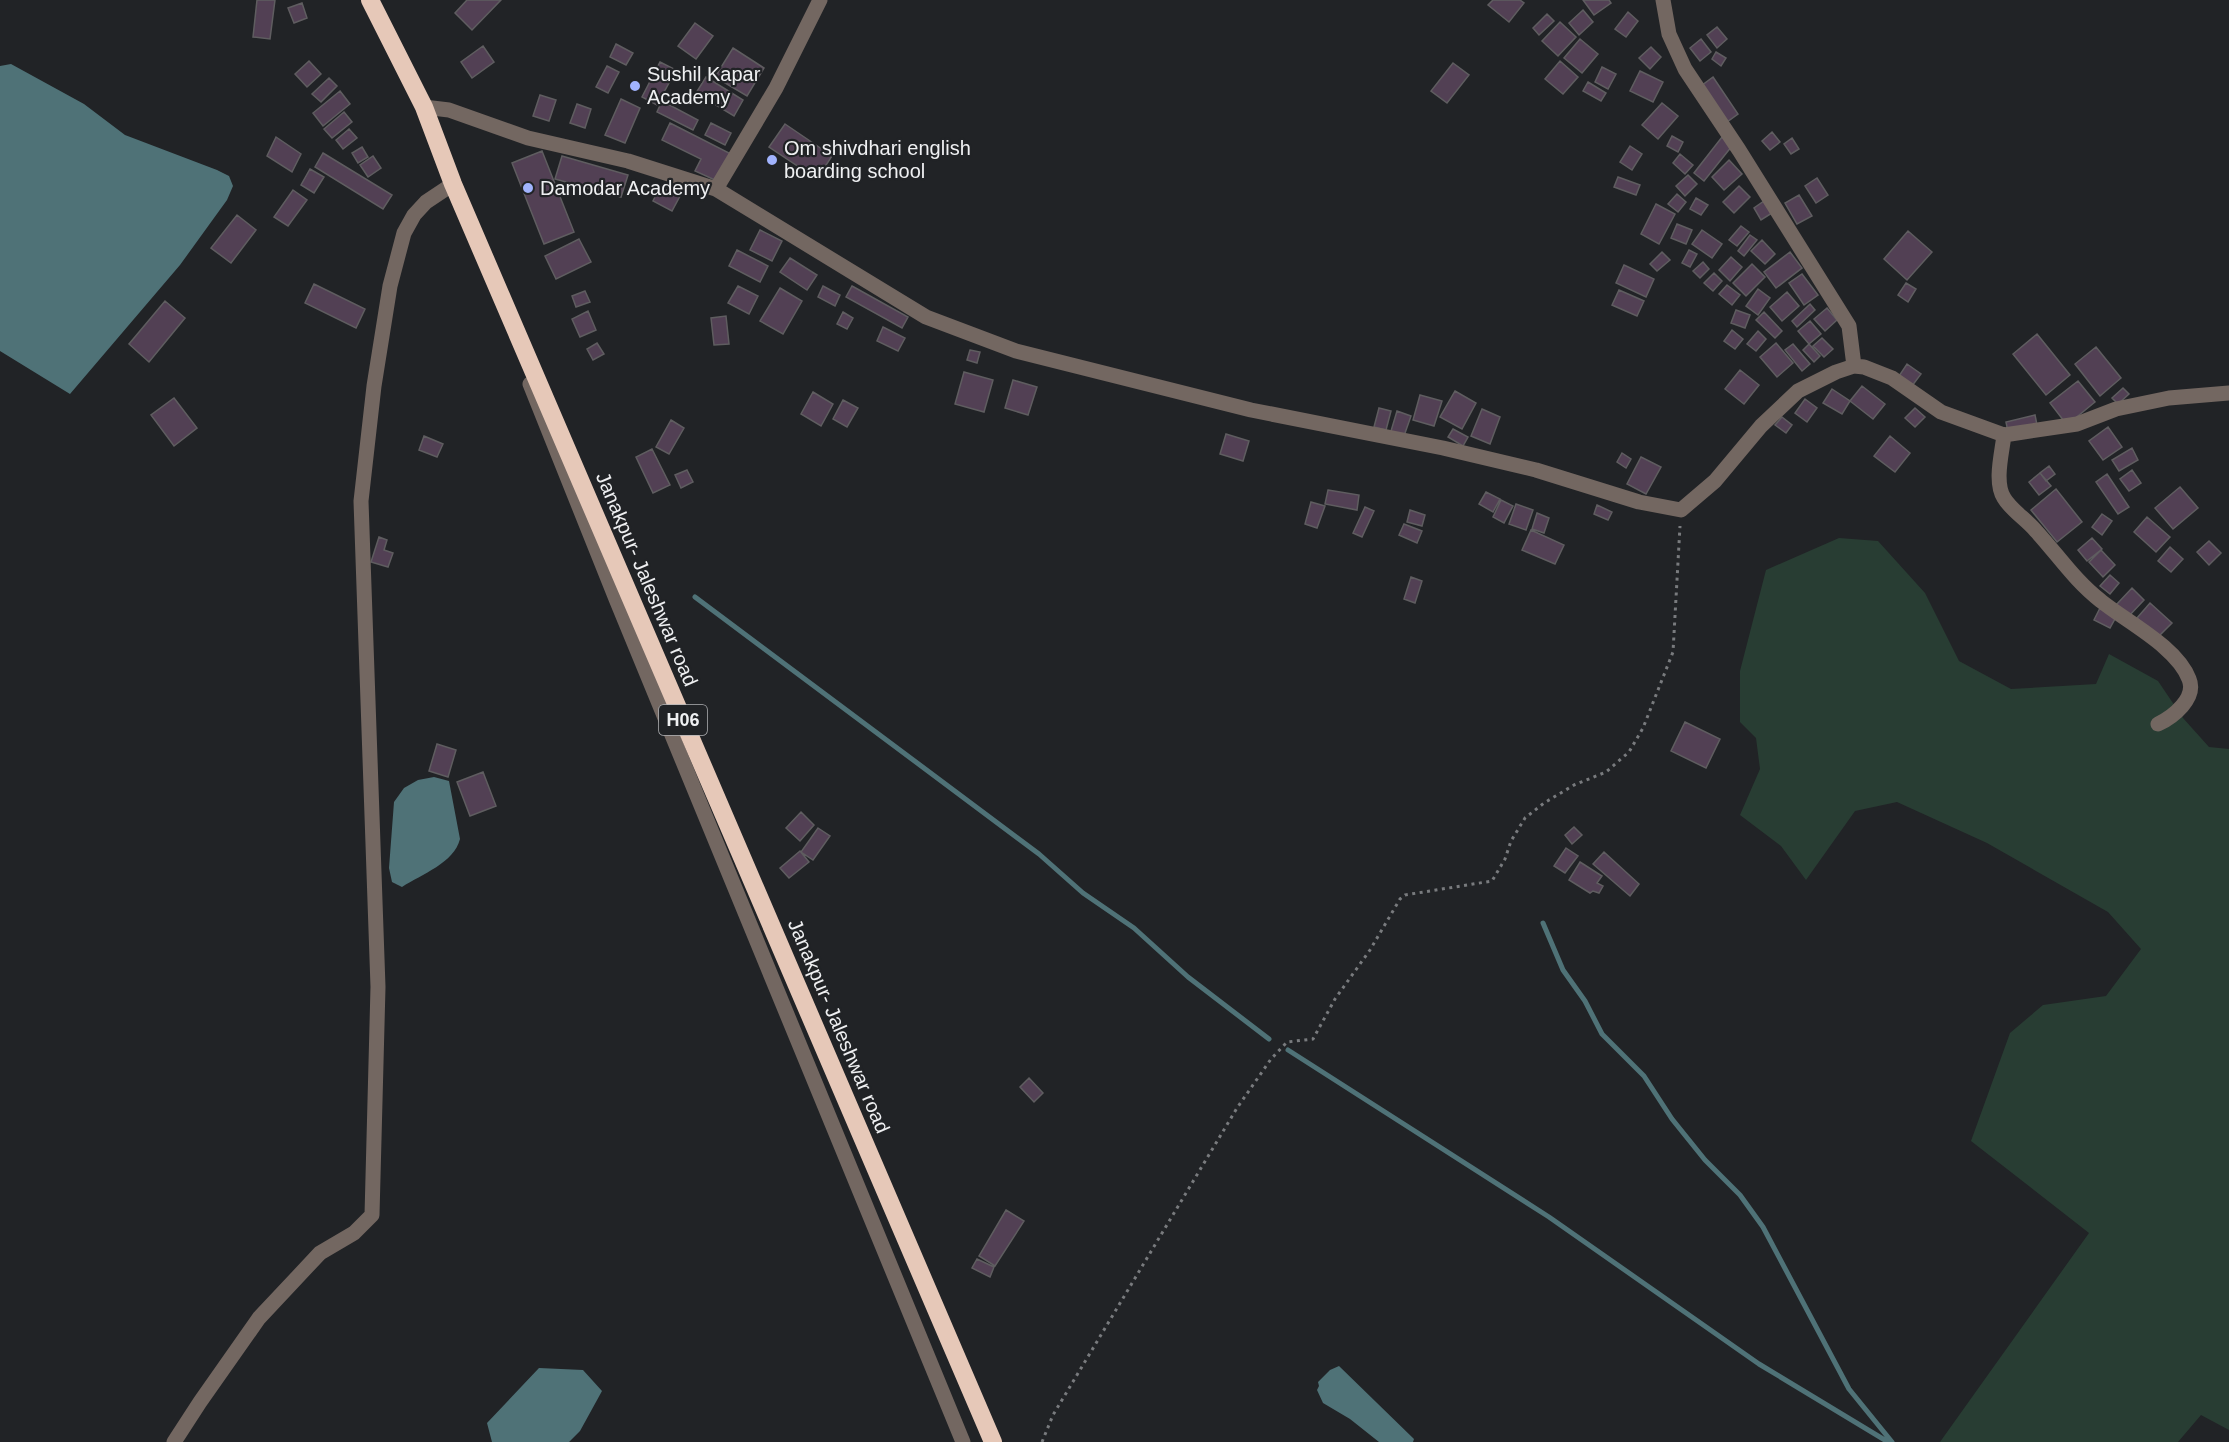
<svg xmlns="http://www.w3.org/2000/svg" width="2229" height="1442" font-family="Helvetica,sans-serif">
	<rect width="100%" height="100%" fill="#212326"/>
	<!-- green -->
	<path fill="#283d33" d="M1839,538l39,3 47,52 34,68 52,28 85,-5 13,-30 49,27 25,37 26,29 20,2v681l-28,-15 -23,27h-238l149,-209 -118,-92 39,-108 33,-28 63,-9 35,-47 -33,-37 -121,-69 -90,-41 -42,9 -49,69 -25,-34 -41,-31 20,-46 -4,-31 -16,-16v-51l26,-101z"/>
	<!-- water -->
	<path fill="#4f7277" d="M11,64l73,40 41,31 92,35 12,6 4,10 -6,14 -47,65 -110,129 -70,-43v-285z
		M434,777l15,4 11,58c-6,24 -38,35 -58,48l-10,-5 -3,-14 5,-66 10,-14 14,-8z
		M1339,1366l75,73 -1,3h-34l-29,-23 -27,-16 -6,-13 2,-4 -1,-4 12,-12z
		M539,1368l44,2 19,21 -22,40 -11,11h-77l-5,-19z"/>
	<g fill="none" stroke-linecap="round" stroke-linejoin="round">
		<!-- stream -->
		<path stroke="#4f7277" stroke-width="5" d="M695,597l344,257 44,39 51,35 54,49 81,62
			M1543,923l20,47 22,31 17,33 42,42 28,43 33,41 35,35 23,32 86,162 43,53
			M1288,1050l261,167 210,147 129,78"/>
	</g>
	<!-- building -->
	<path fill="#524054" stroke="#5f5d60" stroke-width="1.5" d="M257,0h18l-5,39 -17,-2z
		M467,0h34l-29,30 -17,-17z
		M1493,0h27l4,3 -15,19 -21,-17z
		M1583,0h26l2,3 -17,12z
		M302,3l5,15 -13,5 -6,-15z
		M1583,10l10,12 -14,13 -10,-12z
		M1628,12l10,9 -12,16 -11,-8z
		M1547,14l7,7 -15,14 -6,-7z
		M1560,22l16,15 -18,19 -16,-15z
		M695,23l18,13 -17,23 -18,-13z
		M1717,27l10,12 -10,9 -10,-13z
		M1580,39l18,15 -16,19 -18,-15z
		M1701,39l10,13 -11,9 -10,-13z
		M616,44l17,9 -7,12 -16,-8z
		M483,46l11,16 -22,16 -11,-16z
		M1651,47l10,10 -11,12 -11,-11z
		M733,48l31,20 -17,28 -32,-19z
		M1716,52l10,6 -5,8 -9,-7z
		M309,61l12,13 -14,13 -12,-13z
		M1560,61l18,16 -15,17 -18,-15z
		M660,62l16,8 -19,35 -15,-8z
		M1453,63l16,12 -22,28 -16,-12z
		M607,66l12,6 -11,21 -12,-6z
		M1602,67l14,7 -8,15 -13,-7z
		M1640,71l23,11 -10,20 -23,-11z
		M706,77l37,23 -9,16 -38,-23z
		M1713,77l25,37 -11,8 -26,-36z
		M329,78l8,8 -16,16 -9,-8z
		M1588,82l18,11 -5,8 -18,-10z
		M340,91l10,13 -27,22 -10,-13z
		M540,95l16,5 -7,21 -16,-5z
		M621,99l19,9 -15,35 -20,-8z
		M662,101l36,19 -5,10 -36,-18z
		M1662,103l16,13 -20,23 -16,-14z
		M577,104l14,5 -6,19 -15,-5z
		M344,112l8,10 -20,16 -8,-9z
		M670,123l61,31 -14,27 -22,-10 6,-12 -39,-19z
		M711,123l20,10 -6,12 -20,-10z
		M785,124l47,32 -15,23 -48,-32z
		M349,129l8,9 -14,11 -7,-9z
		M1772,132l8,10 -10,8 -8,-9z
		M1672,136l11,6 -5,10 -11,-6z
		M276,137l25,17 -9,18 -25,-16z
		M1722,137l10,9 -28,35 -10,-8z
		M1792,138l7,11 -8,5 -7,-10z
		M1630,146l12,8 -10,16 -12,-8z
		M362,147l6,10 -10,6 -6,-10z
		M542,151l32,81 -30,12 -32,-81z
		M323,153l69,42 -9,14 -68,-42z
		M1680,154l13,11 -8,9 -12,-11z
		M373,156l8,12 -13,9 -8,-12z
		M562,156l66,19 -7,22 -66,-18z
		M1729,160l13,14 -18,16 -12,-13z
		M310,169l14,8 -10,16 -13,-8z
		M1688,175l9,9 -12,12 -9,-10z
		M1618,177l22,8 -4,10 -22,-8z
		M1817,178l11,17 -12,8 -11,-17z
		M1739,186l11,11 -16,16 -11,-11z
		M660,187l20,9 -8,15 -19,-10z
		M293,190l14,10 -19,26 -14,-9z
		M1677,194l9,8 -8,10 -10,-8z
		M1799,195l13,21 -15,8 -12,-21z
		M1696,198l12,7 -7,10 -11,-6z
		M1764,201l8,12 -11,7 -7,-12z
		M1656,204l19,10 -16,30 -18,-10z
		M237,215l19,15 -25,33 -20,-15z
		M1677,224l15,6 -6,14 -15,-6z
		M1741,226l8,6 -12,14 -8,-6z
		M760,230l22,11 -10,20 -22,-11z
		M1702,230l20,14 -10,14 -20,-14z
		M1908,231l24,21 -25,28 -23,-21z
		M1750,235l7,5 -13,16 -6,-5z
		M579,239l12,23 -35,17 -11,-23z
		M1762,240l13,14 -10,10 -14,-13z
		M737,250l31,16 -8,16 -31,-16z
		M1689,250l8,4 -7,13 -8,-4z
		M1662,252l8,8 -13,11 -7,-7z
		M1790,252l12,16 -26,20 -12,-16z
		M1731,257l11,10 -12,14 -11,-11z
		M790,258l27,17 -10,15 -27,-18z
		M1703,262l6,7 -9,9 -7,-7z
		M1752,264l13,13 -19,19 -13,-13z
		M1624,265l30,14 -8,18 -30,-14z
		M1714,273l8,8 -9,10 -9,-8z
		M1802,274l16,21 -14,10 -15,-22z
		M1906,283l10,6 -8,13 -10,-7z
		M314,284l51,25 -9,19 -51,-25z
		M1727,285l13,10 -8,10 -13,-11z
		M738,286l20,10 -9,18 -21,-11z
		M823,286l17,9 -5,11 -17,-9z
		M852,286l56,31 -6,11 -56,-31z
		M780,288l22,13 -19,33 -23,-13z
		M1758,289l12,9 -12,17 -12,-9z
		M1619,290l25,11 -7,15 -25,-11z
		M585,291l5,11 -14,5 -4,-11z
		M1787,292l12,14 -17,15 -12,-14z
		M165,301l20,17 -36,44 -20,-18z
		M1810,304l5,6 -18,17 -5,-6z
		M1827,308l10,12 -12,11 -11,-12z
		M1736,310l14,5 -5,13 -14,-5z
		M588,311l8,19 -16,7 -8,-18z
		M843,312l10,6 -6,11 -10,-5z
		M1764,312l18,19 -7,7 -19,-18z
		M726,316l3,28 -15,1 -3,-27z
		M1810,321l11,13 -12,10 -11,-13z
		M883,327l22,11 -7,13 -21,-10z
		M1732,330l11,9 -8,10 -11,-8z
		M1758,331l8,8 -10,12 -9,-7z
		M2037,334l33,41 -24,20 -33,-41z
		M1822,338l11,11 -9,8 -11,-11z
		M597,343l7,11 -11,6 -6,-11z
		M1776,343l17,20 -16,14 -17,-20z
		M1793,344l17,20 -8,7 -17,-21z
		M1809,344l11,12 -6,6 -11,-12z
		M2096,347l25,31 -21,18 -25,-32z
		M970,350l10,2 -3,11 -10,-3z
		M1907,364l14,10 -9,12 -13,-10z
		M1740,370l19,15 -15,19 -19,-15z
		M964,372l29,8 -9,32 -29,-8z
		M1013,380l24,7 -9,28 -23,-7z
		M2078,381l17,21 -28,23 -17,-22z
		M1862,386l23,18 -12,15 -23,-18z
		M2123,388l6,6 -11,10 -6,-6z
		M1832,389l18,12 -8,13 -19,-11z
		M1455,391l21,12 -14,26 -22,-12z
		M813,392l20,12 -12,22 -20,-12z
		M1420,395l22,6 -8,25 -21,-6z
		M174,398l23,30 -23,18 -23,-31z
		M1805,399l12,9 -10,14 -12,-9z
		M843,400l15,8 -11,19 -14,-8z
		M1379,408l12,3 -5,19 -12,-3z
		M1915,408l10,9 -10,10 -10,-9z
		M1482,409l18,8 -10,27 -19,-8z
		M1397,411l14,5 -7,20 -13,-5z
		M2035,415l2,10 -29,7 -2,-10z
		M1782,417l10,8 -6,8 -11,-8z
		M671,420l13,8 -15,26 -13,-7z
		M2108,427l14,20 -19,13 -14,-19z
		M1453,429l15,8 -5,9 -15,-9z
		M1226,434l23,7 -6,20 -23,-7z
		M424,436l19,8 -6,13 -18,-7z
		M1890,436l20,17 -15,19 -21,-16z
		M2132,448l6,12 -19,11 -7,-11z
		M652,449l18,36 -17,8 -17,-36z
		M1622,453l9,6 -5,9 -9,-6z
		M1641,457l20,10 -15,27 -19,-10z
		M2049,466l6,8 -9,7 -6,-8z
		M687,470l6,12 -12,6 -6,-13z
		M2132,470l9,13 -12,8 -9,-12z
		M2040,473l11,13 -12,9 -10,-13z
		M2107,474l22,33 -11,7 -22,-32z
		M2180,487l18,21 -25,21 -18,-21z
		M2056,489l26,33 -25,20 -26,-32z
		M1328,490l31,5 -2,15 -32,-6z
		M1486,492l14,7 -7,13 -14,-8z
		M1501,500l12,6 -9,17 -11,-6z
		M1311,502l14,4 -8,22 -12,-4z
		M1516,504l17,6 -7,20 -17,-6z
		M1597,505l15,7 -4,8 -14,-6z
		M1365,507l9,4 -12,26 -9,-4z
		M1410,510l15,5 -3,11 -15,-4z
		M1537,513l12,5 -5,15 -12,-4z
		M2102,514l10,7 -10,14 -10,-8z
		M2147,517l23,20 -14,15 -22,-20z
		M1404,524l18,7 -5,12 -18,-8z
		M1531,530l33,15 -9,19 -33,-14z
		M379,537l8,3 -3,10 9,3 -5,14 -17,-5z
		M2092,538l10,11 -15,12 -9,-11z
		M2209,541l12,12 -12,12 -12,-13z
		M2170,547l13,12 -12,13 -13,-11z
		M2101,550l14,15 -12,12 -14,-15z
		M2110,575l9,8 -9,11 -10,-8z
		M1411,577l11,4 -7,22 -11,-4z
		M2132,588l12,12 -16,17 -12,-12z
		M2150,603l22,20 -14,14 -21,-19z
		M2100,608l16,9 -6,11 -16,-8z
		M1685,722l35,17 -14,29 -35,-17z
		M437,744l19,6 -8,27 -19,-6z
		M483,772l13,34 -26,10 -13,-34z
		M801,812l13,13 -14,16 -14,-13z
		M1574,827l8,8 -10,9 -7,-9z
		M818,828l12,8 -17,24 -12,-8z
		M1566,848l12,8 -13,17 -11,-7z
		M800,851l9,11 -20,16 -9,-10z
		M1604,852l35,32 -9,12 -37,-32z
		M1580,862l22,14 -5,7 6,3 -4,7 -6,-2 -3,2 -21,-13z
		M1029,1078l14,15 -9,9 -14,-15z
		M1006,1210l18,11 -29,45 -16,-10z
		M977,1259l17,8 -4,10 -18,-9z"/>
	<g fill="none" stroke-linecap="round" stroke-linejoin="round">
		<!-- path -->
		<path stroke="#797b7e" stroke-width="3" stroke-dasharray="3 4.5" stroke-linecap="butt" d="M1042,1442l11,-27 184,-307 34,-49 16,-17 26,-3 22,-40 35,-49 30,-51 5,-4 87,-14 13,-22 6,-18 14,-23 19,-15 30,-18 32,-13 23,-20 14,-24 30,-76 7,-126"/>
		<!-- minor -->
		<path stroke="#736761" stroke-width="15" d="M1663,0l6,34 16,35 54,81 110,176 5,40
			M424,107l25,3 79,28 100,23 88,28 210,128 90,34 235,59 192,38 93,22 103,32 42,8 34,-29 46,-55 37,-35 38,-19 18,-6 10,1 28,11 49,34 63,23 73,-11 39,-15 53,-11 60,-5
			M716,189l60,-101 44,-88
			M530,384l86,215 347,843
			M2004,435c-2,18 -10,47 0,63 7,12 23,22 32,33 22,24 39,50 65,70 26,21 76,46 88,78 8,19 -16,38 -31,45
			M174,1442l26,-40 59,-84 61,-65 34,-20 18,-18 6,-228 -17,-486 13,-115 16,-100 14,-53 10,-18 12,-13 27,-18"/>
		<!-- highway -->
		<path stroke="#e6c8b8" stroke-width="18" d="M370,0l54,107 29,77 540,1258"/>
	</g>
	<!-- markers -->
	<g fill="#a1b3fd" stroke="#212326" stroke-width="2">
		<circle cx="635" cy="86" r="6"/>
		<circle cx="772" cy="160" r="6"/>
		<circle cx="528" cy="188" r="6"/>
	</g>
	<g text-anchor="middle" dominant-baseline="central" stroke-width="4.5" stroke-linejoin="round" paint-order="stroke">
		<!-- shield labels -->
		<rect fill="#212326" stroke="#b1b2b5" stroke-width="1.5" x="659" y="705" width="48" height="30" rx="4.5"/>
		<g font-size="18" font-weight="bold" fill="#eff0f2">
			<text x="683" y="720">H06</text>
		</g>
		<!-- poi labels -->
		<g font-size="20" fill="#eff0f2" stroke="#212326" text-anchor="start">
			<text x="647" y="74">Sushil Kapar<tspan x="647" dy="23">Academy</tspan></text>
			<text x="784" y="148">Om shivdhari english<tspan x="784" dy="23">boarding school</tspan></text>
			<text x="540" y="188">Damodar Academy</text>
		</g>
		<!-- street labels -->
		<g font-size="20" fill="#eff0f2" stroke="#212326">
			<text transform="translate(647 579) rotate(67)">Janakpur- Jaleshwar road</text>
			<text transform="translate(839 1026) rotate(67)">Janakpur- Jaleshwar road</text>
		</g>
	</g>
</svg>
